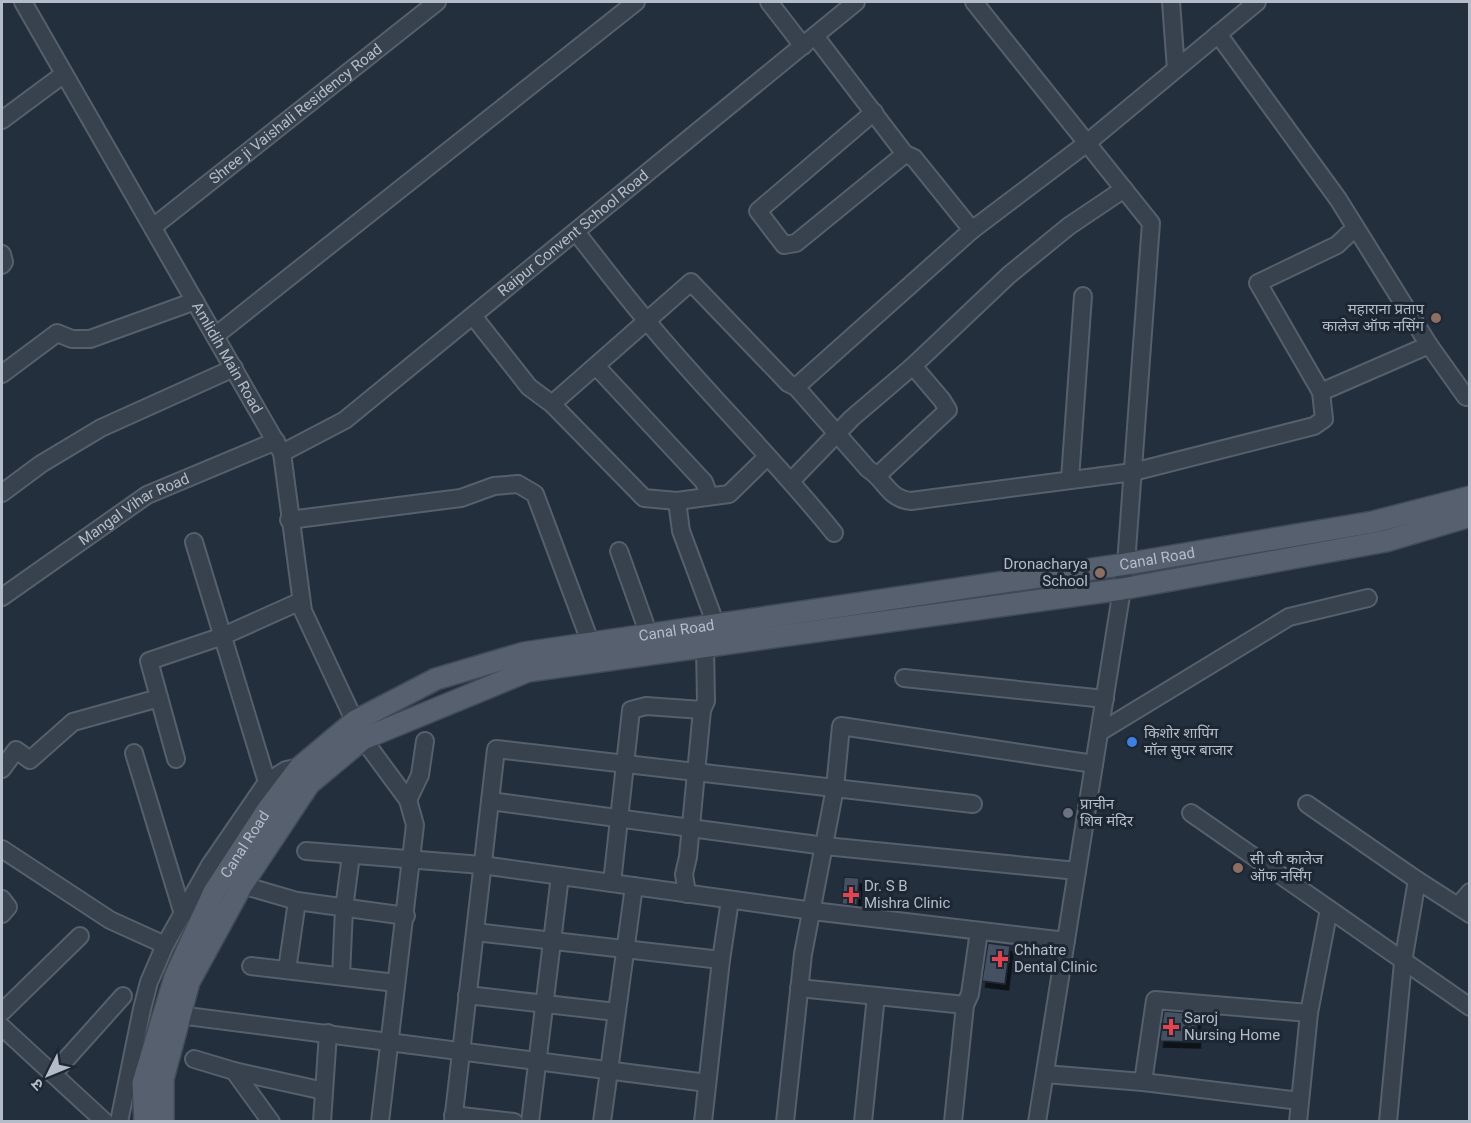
<svg xmlns="http://www.w3.org/2000/svg" width="1471" height="1123" font-family="Roboto,'Noto Sans Devanagari',sans-serif">
	<defs>
		<filter id="shadow"><feDropShadow dx="3.5" dy="6" stdDeviation="0" flood-color="#0009"/></filter>
	</defs>
	<rect width="100%" height="100%" fill="#242f3e"/>
	<!-- building -->
	<path fill="#455162" stroke="#1f2835" stroke-width="1.5" filter="url(#shadow)" d="M844,877l15,1 -2,27 -15,-1z
		M988,943l22,3 -5,38 -23,-3z
		M1164,1011l33,3v28l-37,-1z"/>
	<g fill="none" stroke-linecap="round" stroke-linejoin="round">
		<!-- minor casing -->
		<g stroke="#565f6c" stroke-width="20">
			<g id="minor">
				<path id="s1" d="M23,2l259,451 21,158 60,128 45,61 7,25 -35,297"/>
				<path d="M769,2l34,44"/>
				<path d="M974,2l177,221 -25,341 -89,558"/>
				<path d="M1171,2l5,67"/>
				<path d="M1218,34l120,165 91,146 37,52"/>
				<path d="M815,36l90,118 9,4 58,72"/>
				<path d="M874,112l-116,99 26,34 12,-2 109,-89"/>
				<path d="M2,120l62,-46"/>
				<path id="s2" d="M153,227l284,-225"/>
				<path d="M576,232c23,29 46,60 71,89 60,73 128,138 187,212"/>
				<path d="M2,254l2,8 -2,3"/>
				<path d="M473,316l56,71 23,17 92,94 33,3 52,-7 38,-37"/>
				<path d="M215,336l421,-334"/>
				<path d="M596,366l108,116 5,13"/>
				<path d="M2,374l55,-41 15,6h18l105,-38"/>
				<path d="M796,387l176,-157 115,-87 170,-141"/>
				<path d="M1321,392l108,-47"/>
				<path d="M552,404l139,-122 97,101 8,4 72,82c17,10 20,30 43,32l222,-29 181,-46 10,-7 -3,-27 -63,-109 79,-38 17,-16"/>
				<path id="s3" d="M282,453l63,-33 511,-418"/>
				<path d="M878,475l70,-65 -6,-10 -29,-34"/>
				<path d="M1070,479l13,-183"/>
				<path d="M792,480l60,-62 61,-52 96,-91 60,-49 55,-37"/>
				<path d="M2,493l39,-29 60,-36 133,-60"/>
				<path d="M677,501l4,30 35,94"/>
				<path d="M289,520l172,-22 33,-12 24,-2 17,10 56,150"/>
				<path d="M194,542l73,240"/>
				<path d="M619,551l30,84"/>
				<path id="s4" d="M2,597l145,-102 129,-54"/>
				<path d="M904,678l201,21"/>
				<path d="M1100,732l189,-115 79,-19"/>
				<path d="M134,753l49,161"/>
				<path d="M176,759l-27,-98 74,-25 78,-35"/>
				<path d="M2,769l14,-19 14,10 43,-38 86,-24"/>
				<path d="M408,800l12,-25 5,-34"/>
				<path d="M490,801l335,45 252,25"/>
				<path d="M1307,804l110,76 -14,82 -15,160"/>
				<path d="M1191,813l279,194"/>
				<path d="M2,849l108,71 55,25"/>
				<path d="M306,851l176,14 331,46 253,30"/>
				<path d="M1417,880l53,34"/>
				<path d="M612,883l19,-173 15,-4 56,4"/>
				<path d="M242,885l55,16 109,15"/>
				<path d="M687,894l-3,-20 4,-17 14,-147 4,-9 -1,-55"/>
				<path d="M2,899l6,8 -6,7"/>
				<path d="M1458,906l12,-14"/>
				<path d="M475,932l246,28"/>
				<path d="M251,966l145,17"/>
				<path d="M287,970l10,-69"/>
				<path d="M341,976l3,-67 7,-54"/>
				<path d="M799,988l166,17"/>
				<path d="M467,995l149,17"/>
				<path d="M2,1012l78,-76"/>
				<path d="M179,1015l528,68"/>
				<path d="M2,1027l103,95"/>
				<path d="M194,1059l40,12 37,51"/>
				<path d="M234,1071l90,20"/>
				<path d="M53,1074l70,-78"/>
				<path d="M1045,1074l98,8 157,19"/>
				<path d="M1143,1082l12,-82 154,13"/>
				<path d="M453,1115l61,7"/>
				<path d="M119,1122l23,-113 7,-27 16,-37 45,-80 57,-83 19,-12 14,-3"/>
				<path d="M322,1122l6,-89"/>
				<path d="M453,1122l43,-373 477,55"/>
				<path d="M530,1122l30,-246"/>
				<path d="M602,1122l32,-236"/>
				<path d="M703,1122l18,-162 9,-60"/>
				<path d="M785,1122l18,-168 32,-166 6,-62 253,38"/>
				<path d="M863,1122l13,-126"/>
				<path d="M953,1122l12,-117 5,-11 9,-63"/>
				<path d="M1298,1122l11,-109 20,-104"/>
			</g>
		</g>
		<!-- major casing -->
		<g stroke="#414a57" stroke-width="24">
			<g id="major">
				<path id="s5" d="M145,1122l-2,-39 32,-106 39,-85 54,-83 32,-42 55,-46 81,-42 88,-26 602,-89 247,-42 97,-25"/>
				<path d="M163,1122v-43l26,-97 53,-97 67,-101 54,-45 165,-68 594,-82 264,-48 84,-25"/>
			</g>
		</g>
		<!-- minor -->
		<use href="#minor" stroke="#38414e" stroke-width="16"/>
		<!-- major -->
		<use href="#major" stroke="#56606e" stroke-width="21"/>
	</g>
	<!-- markers -->
	<g fill="#8d6e63" stroke="#1d2633" stroke-width="2">
		<circle cx="1436" cy="318" r="6"/>
		<circle cx="1100" cy="573" r="6"/>
		<circle cx="1238" cy="868" r="6"/>
	</g>
	<circle fill="#3f7fe0" stroke="#1d2633" stroke-width="2" cx="1132" cy="742" r="6"/>
	<circle fill="#6b7280" stroke="#1d2633" stroke-width="2" cx="1068" cy="813" r="6"/>
	<g fill="#e0444e" stroke="#1d2633" stroke-width="2">
		<path d="M848 886h6v6h6v6h-6v6h-6v-6h-6v-6h6z"/>
		<path d="M997 950h6v6h6v6h-6v6h-6v-6h-6v-6h6z"/>
		<path d="M1168 1018h6v6h6v6h-6v6h-6v-6h-6v-6h6z"/>
	</g>
	<g text-anchor="middle" dominant-baseline="central" stroke-width="6" stroke-linejoin="round" paint-order="stroke">
		<!-- street labels -->
		<g font-size="15" fill="#b4bcc9" stroke="#1d2633">
			<text stroke="none"><textPath href="#s2" startOffset="182">Shree ji Vaishali Residency Road</textPath></text>
			<text stroke="none"><textPath href="#s3" startOffset="366">Raipur Convent School Road</textPath></text>
			<text stroke="none"><textPath href="#s1" startOffset="410">Amlidih Main Road</textPath></text>
			<text stroke="none"><textPath href="#s4" startOffset="159">Mangal Vihar Road</textPath></text>
			<text stroke="none"><textPath href="#s5" startOffset="1290">Canal Road</textPath></text>
			<text stroke="none"><textPath href="#s5" startOffset="804">Canal Road</textPath></text>
			<text stroke="none"><textPath href="#s5" startOffset="300">Canal Road</textPath></text>
		</g>
		<!-- poi labels -->
		<g font-size="15" fill="#b4bcc9" stroke="#1d2633" text-anchor="start">
			<text x="1424" y="309" text-anchor="end">महाराना प्रताप<tspan x="1424" dy="17">कालेज ऑफ नसिंग</tspan></text>
			<text x="1088" y="564" text-anchor="end">Dronacharya<tspan x="1088" dy="17">School</tspan></text>
			<text x="1144" y="733">किशोर शापिंग<tspan x="1144" dy="17">मॉल सुपर बाजार</tspan></text>
			<text x="1080" y="804">प्राचीन<tspan x="1080" dy="17">शिव मंदिर</tspan></text>
			<text x="1250" y="859">सी जी कालेज<tspan x="1250" dy="17">ऑफ नर्सिंग</tspan></text>
			<text x="864" y="886">Dr. S B<tspan x="864" dy="17">Mishra Clinic</tspan></text>
			<text x="1014" y="950">Chhatre<tspan x="1014" dy="17">Dental Clinic</tspan></text>
			<text x="1184" y="1018">Saroj<tspan x="1184" dy="17">Nursing Home</tspan></text>
		</g>
	</g>
	<!-- border -->
	<rect width="1471" height="1123" fill="none" stroke="#b4bcc9" stroke-width="6"/>
	<!-- north arrow -->
	<g transform="translate(48 1075) rotate(227)" stroke="#1d2633" stroke-width="4.5" paint-order="stroke">
	<path d="M0-4.5L10 22L0 15L-10 22Z" fill="#b4bcc9"/>
	<text y="-9" font-size="16" font-weight="bold" text-anchor="middle" fill="#b4bcc9">उ</text>
	</g>
</svg>
